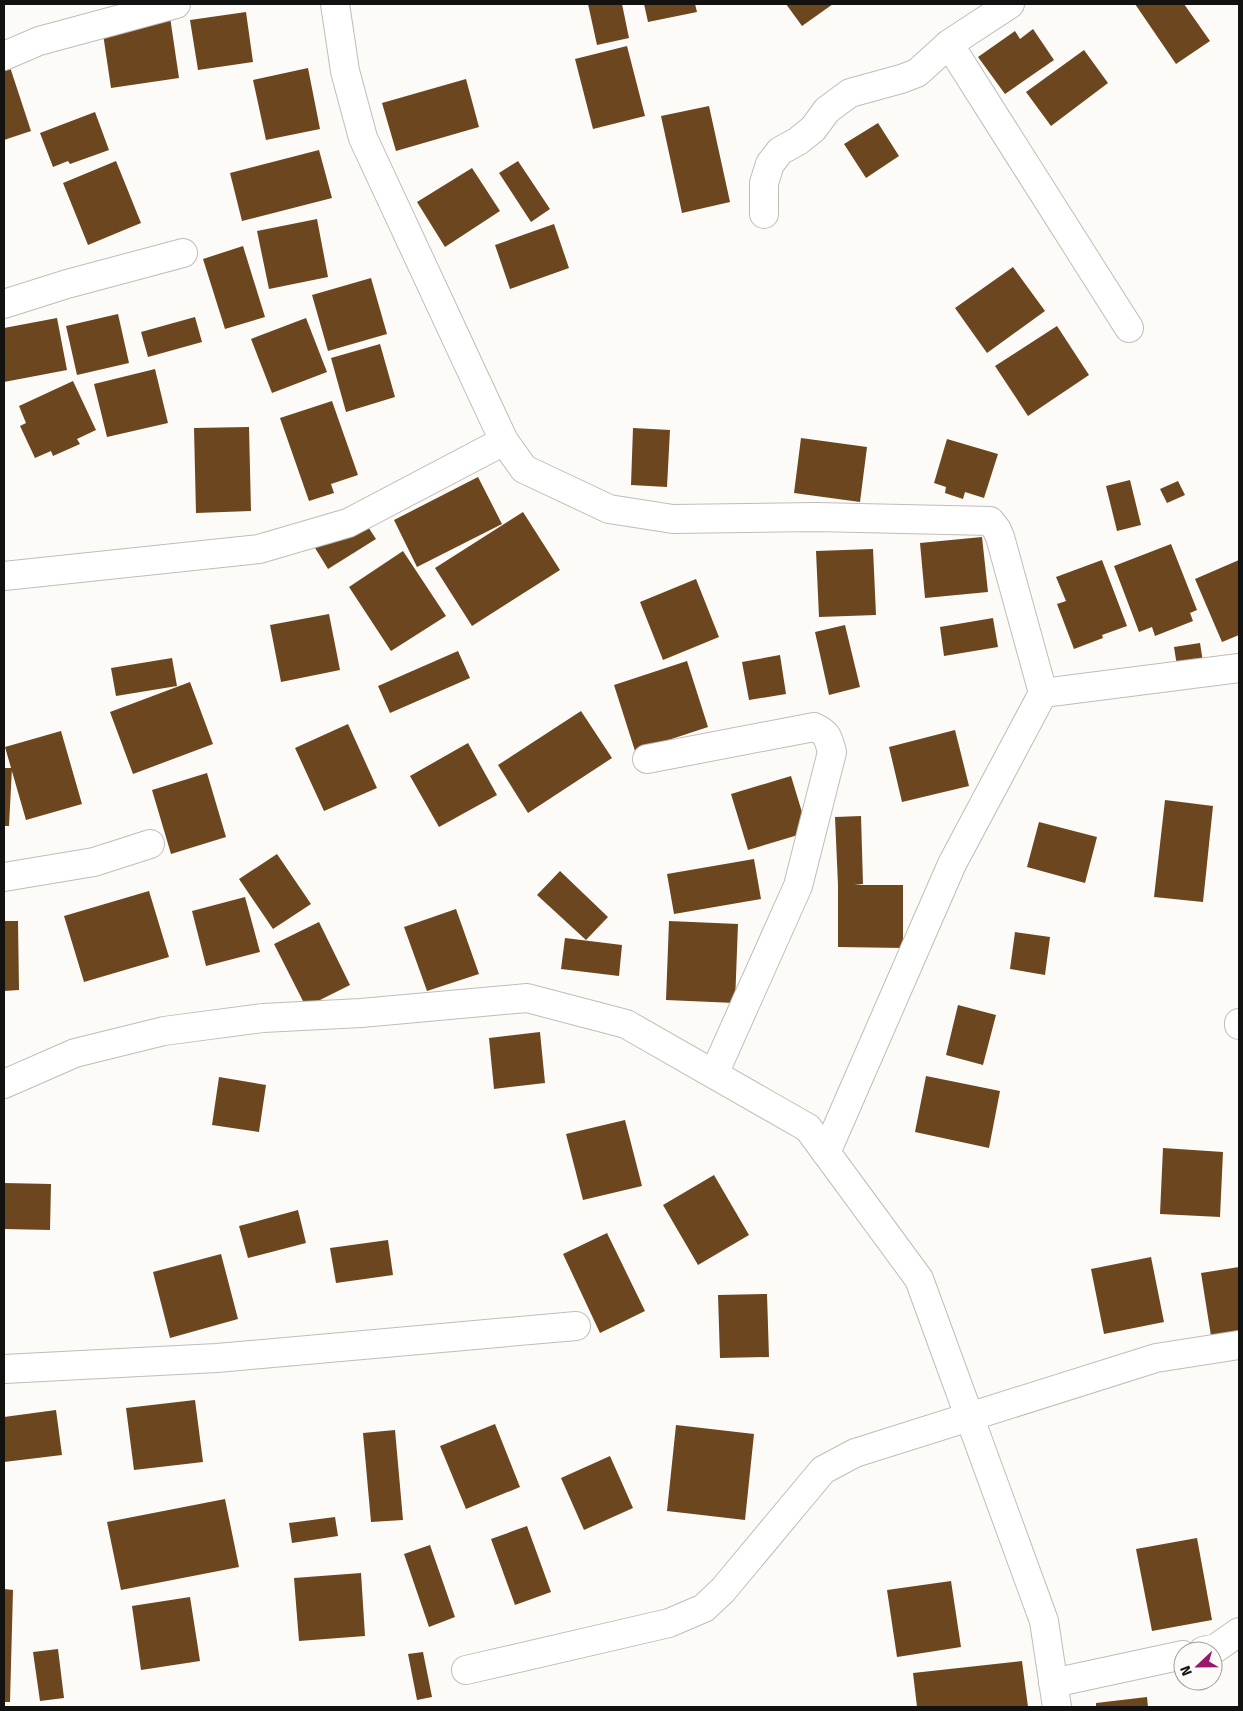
<svg xmlns="http://www.w3.org/2000/svg" width="1243" height="1711" font-family="'Fira Sans',sans-serif">
	<rect width="100%" height="100%" fill="#fdfbf8"/>
	<!-- building -->
	<path fill="#6c461f" d="M588,4h34l7,34 -32,7z
		M644,4h51l2,8 -49,10z
		M786,4h47l-31,22z
		M1135,4h49l26,37 -34,23z
		M246,12l7,50 -55,8 -8,-50z
		M170,17l9,61 -68,10 -9,-61z
		M1033,29l21,31 -49,34 -27,-37 37,-26 5,8z
		M627,46l18,70 -52,13 -18,-70z
		M1084,50l24,33 -57,43 -25,-34z
		M8,61l23,70 -27,9v-78z
		M308,68l12,61 -54,11 -13,-60z
		M466,79l13,48 -83,24 -14,-48z
		M709,106l21,96 -48,11 -21,-97z
		M95,112l14,38 -39,14 -2,-3 -15,6 -13,-34z
		M878,123l21,33 -33,22 -22,-34z
		M319,150l13,48 -90,23 -12,-48z
		M116,161l25,62 -53,22 -25,-62z
		M518,161l32,48 -19,13 -32,-49z
		M472,168l28,43 -55,36 -28,-45z
		M317,219l11,58 -59,12 -12,-58z
		M554,224l15,44 -59,21 -15,-44z
		M243,246l22,71 -40,12 -22,-70z
		M1013,267l32,44 -58,42 -32,-45z
		M371,278l16,56 -59,17 -16,-56z
		M118,314l11,49 -52,12 -11,-49z
		M195,317l7,25 -54,15 -7,-25z
		M57,318l10,52 -63,12v-54z
		M306,318l21,54 -55,21 -21,-54z
		M1057,326l32,49 -61,41 -33,-50z
		M380,344l15,53 -49,15 -15,-54z
		M155,369l13,54 -61,14 -13,-53z
		M73,381l23,49 -19,9 3,5 -27,12 -2,-5 -16,7 -15,-32 6,-3 -7,-17z
		M332,401l26,74 -27,9 3,9 -25,8 -29,-83z
		M249,427l2,84 -55,2 -2,-85z
		M633,428l37,2 -3,57 -36,-2z
		M801,438l66,9 -7,55 -66,-9z
		M947,439l51,15 -14,44 -19,-6 -2,7 -18,-6 1,-6 -12,-4z
		M478,477l24,47 -85,43 -23,-47z
		M1130,480l11,45 -24,6 -11,-45z
		M1178,481l7,14 -18,8 -7,-14z
		M523,512l37,58 -88,56 -37,-58z
		M359,513l17,26 -48,30 -16,-26z
		M982,537l6,55 -63,6 -5,-55z
		M1171,544l26,66 -7,3 3,8 -38,15 -3,-9 -13,5 -25,-66z
		M873,549l3,66 -57,2 -3,-66z
		M403,551l43,65 -55,35 -42,-64z
		M1102,560l25,66 -25,9 1,3 -29,11 -17,-45 9,-3 -10,-24z
		M1239,560v75l-17,7 -27,-63z
		M696,579l23,58 -56,23 -23,-58z
		M329,614l11,56 -59,12 -11,-57z
		M993,618l5,29 -54,9 -4,-29z
		M845,625l15,62 -31,8 -14,-63z
		M1200,643l3,19 -26,4 -3,-19z
		M458,651l12,27 -80,35 -12,-27z
		M780,655l6,39 -37,6 -7,-38z
		M172,658l5,28 -61,10 -5,-28z
		M687,661l21,66 -73,24 -21,-66z
		M190,682l23,62 -80,30 -23,-62z
		M581,711l31,47 -84,55 -30,-48z
		M348,724l29,64 -53,23 -29,-63z
		M955,730l14,56 -67,16 -13,-55z
		M61,731l21,73 -56,16 -21,-73z
		M468,743l29,52 -58,32 -29,-51z
		M4,768h8l-3,58h-5z
		M207,773l19,64 -55,17 -19,-64z
		M791,776l17,56 -60,18 -17,-56z
		M1165,800l48,6 -10,96 -49,-5z
		M861,816l2,68 -9,1h49v63l-65,-1v-62l-3,-68z
		M1039,822l58,15 -12,46 -58,-16z
		M277,854l34,50 -38,25 -34,-50z
		M754,859l7,40 -87,15 -7,-40z
		M560,871l48,46 -22,23 -49,-45z
		M149,891l20,66 -85,25 -20,-66z
		M245,897l15,55 -54,14 -14,-55z
		M456,909l23,65 -52,17 -23,-64z
		M4,921h14l1,69 -15,1z
		M669,921l69,3 -3,79 -69,-3z
		M319,922l31,63 -44,22 -32,-63z
		M1015,932l35,5 -5,38 -35,-6z
		M565,938l57,7 -3,31 -58,-7z
		M958,1005l38,10 -13,50 -37,-10z
		M540,1032l5,51 -51,6 -5,-51z
		M926,1076l74,15 -11,57 -74,-16z
		M219,1077l47,8 -7,47 -47,-7z
		M625,1120l17,66 -59,14 -17,-66z
		M1163,1148l60,4 -3,65 -60,-3z
		M714,1175l35,60 -51,30 -35,-60z
		M4,1183l47,1 -1,46 -46,-1z
		M298,1210l8,33 -58,15 -9,-32z
		M607,1233l38,78 -45,22 -37,-79z
		M388,1240l5,35 -57,8 -6,-35z
		M221,1254l17,65 -68,19 -17,-66z
		M1151,1257l13,65 -60,12 -13,-65z
		M1239,1267v64l-28,5 -10,-63z
		M767,1294l2,63 -49,1 -2,-63z
		M195,1400l8,62 -69,8 -8,-62z
		M56,1410l6,45 -58,7v-45z
		M495,1424l25,63 -54,22 -26,-63z
		M676,1425l78,9 -9,86 -78,-9z
		M395,1430l8,90 -32,2 -8,-89z
		M610,1456l23,52 -49,22 -23,-52z
		M225,1499l14,68 -118,23 -14,-68z
		M335,1517l3,19 -46,7 -3,-20z
		M527,1526l24,66 -36,13 -24,-66z
		M1197,1538l15,82 -60,11 -16,-82z
		M430,1545l25,72 -26,10 -25,-73z
		M361,1573l4,63 -66,5 -5,-63z
		M951,1581l10,66 -64,10 -10,-67z
		M4,1589l9,1 -3,112h-6z
		M190,1597l10,64 -59,9 -9,-64z
		M58,1649l6,49 -24,3 -7,-49z
		M423,1652l9,45 -15,3 -9,-46z
		M1022,1661l6,46h-111l-4,-34z
		M1147,1697l1,10h-52v-4z"/>
	<g fill="none" stroke-linecap="round" stroke-linejoin="round">
		<!-- minor casing -->
		<g stroke="#bebdb9" stroke-width="30">
			<path id="minor" d="M335,4l10,67 18,67 141,303
				M949,44l180,284
				M4,56l35,-15 137,-37
				M764,214v-31l6,-19 10,-13 18,-10 15,-12 14,-19 23,-17 51,-14 16,-6 32,-29 61,-40
				M4,304l63,-20 116,-31
				M4,576l255,-27 89,-26 156,-82 20,28 85,40 64,10 143,-2 174,4 7,9 3,7 43,156 -91,171 -126,289
				M1043,693l196,-25
				M647,759l167,-32c14,6 14,11 18,25l-34,134 -84,188
				M4,877l90,-15 56,-18
				M1239,1025v-2
				M4,1084l71,-31 89,-22 99,-13 98,-5 166,-15 99,26 182,104 111,151 125,342 13,86
				M4,1369l213,-11 359,-32
				M1203,1651l13,-3 23,-16
				M466,1670l203,-47 35,-15 19,-18 100,-120 32,-17 301,-95 83,-13
				M1053,1683l130,-28"/>
		</g>
		<!-- minor -->
		<use href="#minor" stroke="#fff" stroke-width="28"/>
	</g>
	<!-- border -->
	<rect width="1243" height="1711" fill="none" stroke="#121210" stroke-width="10"/>
	<!-- north arrow -->
	<g transform="translate(1198 1666) rotate(248)"><circle r="24" fill="#fdfbf8" stroke="#9f9e9b"/>
	<path d="M0-4L9 19L0 12L-9 19Z" fill="#9a186c"/>
	<text y="-8" font-size="14" font-weight="bold" text-anchor="middle" fill="#121210">N</text>
	</g>
</svg>
